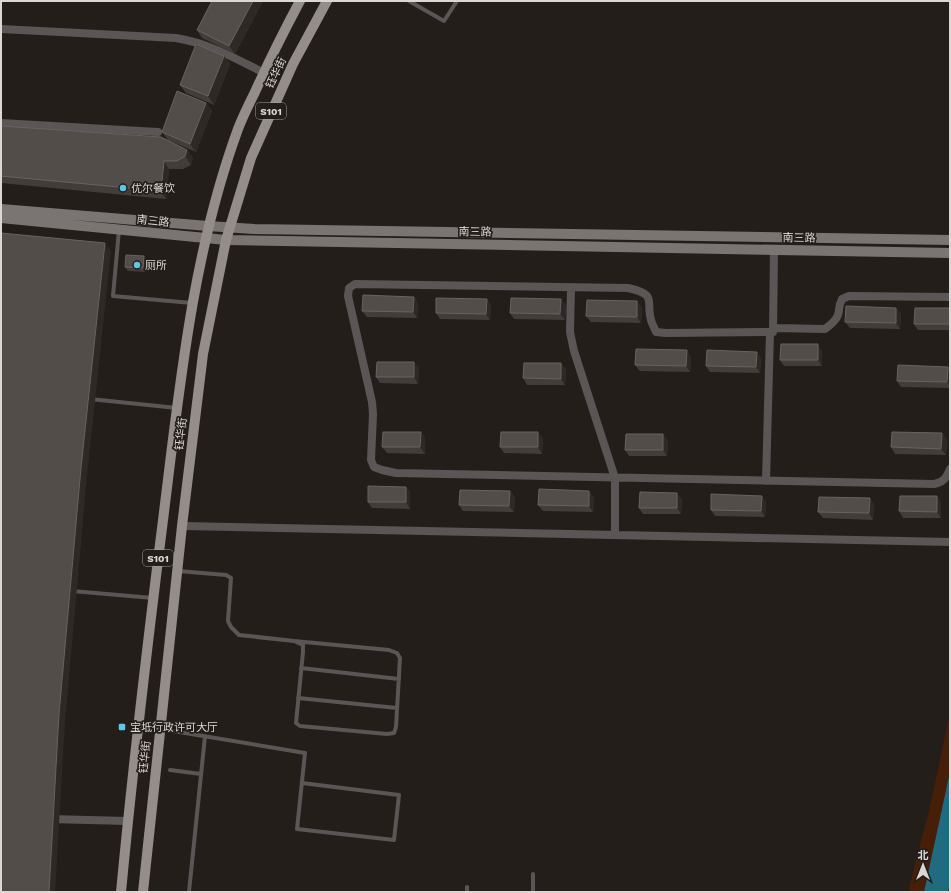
<svg xmlns="http://www.w3.org/2000/svg" width="951" height="893" font-family="'Work Sans','Noto Sans SC',sans-serif">
	<rect width="100%" height="100%" fill="#241e1b"/>
	<!-- green -->
	<path fill="#471e08" d="M950,713v179h-42l22,-85z"/>
	<!-- water -->
	<path fill="#216a80" d="M950,772v109l-2,11h-24z"/>
	<g fill="none" stroke-linecap="round" stroke-linejoin="round">
		<!-- lane -->
		<path stroke="#5a5655" stroke-width="4" d="M409,1l35,20 13,-20
			M119,230l-6,66 79,7
			M90,399l87,9
			M178,571l48,4 5,3 -3,43 3,6 8,8 55,6 9,4v7l-7,71 4,3 87,8 7,-1 2,-6 4,-69 -3,-5 -8,-3 -95,-9
			M72,591l81,7
			M301,668l98,11
			M298,698l99,10
			M161,729l144,24 -8,76 97,11 5,-45 -97,-12
			M170,770l31,4
			M189,892l16,-156
			M467,892v-5
			M533,892v-18"/>
		<!-- street -->
		<path stroke="#5a5655" stroke-width="8" d="M1,29l175,9c32,5 59,20 88,35
			M1,123l157,9
			M774,250l-1,82 -107,1 -10,-1c-1,-3 -3,-6 -4,-9 -8,-21 8,-28 -24,-35l-273,-4 -6,4 -1,8 24,106 1,12 -2,46 3,7 8,3 14,3 538,11c10,-2 12,-6 16,-15
			M571,288l-1,44 4,19 41,127v57
			M773,328l52,1c4,-3 11,-8 13,-14 2,-7 0,-8 4,-16l7,-3 101,1
			M766,481l4,-149
			M182,526l768,16
			M49,819l79,2"/>
		<!-- secondary -->
		<path stroke="#7a7573" stroke-width="10" d="M1,209l207,17 46,3 696,11
			M1,218l225,22 724,13"/>
		<!-- primary -->
		<path stroke="#948d8a" stroke-width="10" d="M121,892c12,-127 27,-253 43,-380 16,-129 29,-260 74,-383 5,-13 11,-25 17,-37 14,-31 29,-61 45,-91
			M143,892l39,-366 21,-172 23,-114 25,-82 42,-94 34,-63"/>
	</g>
	<!-- wall -->
	<path fill="#423d3a" d="M212,1h51l-28,53 -33,-16 -5,-8z
		M224,56l6,8 -16,41 -28,-12 -6,-8z
		M206,103l6,8 -16,41 -28,-12 -6,-8z
		M1,126l186,24 6,8 -2,7 -8,4h-14l-3,30 -165,-16z
		M147,260l-1,12 -18,-1 -3,-4z
		M414,297l4,6 -1,15 -50,-1 -5,-6z
		M487,299l4,6 -1,15 -50,-1 -4,-6z
		M637,301l5,7 -1,15 -50,-1 -5,-6z
		M566,305l-1,15 -51,-1 -4,-6z
		M896,308l5,6 -1,15 -50,-1 -5,-6z
		M950,308v22h-32l-4,-6z
		M822,351v15h-38l-4,-6z
		M691,357l-1,15 -50,-1 -5,-6z
		M761,358l-1,15 -50,-1 -4,-6z
		M414,362l5,6 -1,16 -38,-1 -4,-6z
		M566,369l-1,16h-38l-4,-7z
		M950,370v18l-49,-1 -4,-6z
		M421,432l4,6v16l-38,-1 -5,-6z
		M663,434l5,7 -1,15h-38l-4,-6z
		M543,438l-1,16 -38,-1 -4,-6z
		M947,439l-1,16 -51,-1 -4,-7z
		M406,487l4,6v16l-38,-1 -4,-6z
		M510,491l5,6 -1,15 -51,-1 -4,-6z
		M594,497l-1,15 -50,-1 -5,-6z
		M682,499l-1,15h-38l-4,-6z
		M766,502l-1,15 -50,-1 -4,-6z
		M941,502v16h-38l-4,-7z
		M874,504l-1,16 -50,-2 -5,-6z"/>
	<!-- shaded-wall -->
	<path fill="#2f2926" d="M253,1h10l-28,53 -6,-8z
		M224,56l6,8 -16,41 -6,-9z
		M206,103l6,8 -16,41 -6,-8z
		M187,150l6,8 -2,7 -6,-9z
		M164,161l5,8 -3,30 -5,-8z
		M105,243l6,8 -24,225 -22,246 -10,170h-6l10,-178 22,-246z
		M144,256l3,4 -1,12 -3,-4z
		M414,297l4,6 -1,15 -4,-6z
		M487,299l4,6 -1,15 -4,-6z
		M561,299l5,6 -1,15 -5,-6z
		M637,301l5,7 -1,15 -4,-6z
		M896,308l5,6 -1,15 -4,-6z
		M818,344l4,7v15l-4,-6z
		M687,350l4,7 -1,15 -4,-6z
		M757,352l4,6 -1,15 -4,-6z
		M414,362l5,6 -1,16 -4,-7z
		M561,363l5,6 -1,16 -4,-6z
		M948,367l2,3v16l-3,-4z
		M421,432l4,6v16l-5,-7z
		M538,432l5,6 -1,16 -4,-7z
		M942,433l5,6 -1,16 -5,-6z
		M663,434l5,7 -1,15 -4,-6z
		M406,487l4,6v16l-4,-7z
		M510,491l5,6 -1,15 -5,-6z
		M589,491l5,6 -1,15 -4,-6z
		M677,493l5,6 -1,15 -4,-6z
		M762,496l4,6 -1,15 -4,-6z
		M937,496l4,6v16l-4,-6z
		M870,498l4,6 -1,16 -4,-7z"/>
	<!-- building -->
	<path fill="#534d4a" stroke="#686360" d="M212,1h41l-24,45 -32,-16z
		M196,44l28,12 -16,40 -28,-11z
		M177,91l29,12 -16,41 -28,-12z
		M1,126l160,11 26,13 -2,6 -8,5h-13l-3,30 -160,-15z
		M1,233l104,10 -24,225 -22,246 -10,178h-48z
		M126,255l18,1 -1,12 -18,-1z
		M363,295l51,2 -1,15 -51,-1z
		M436,298l51,1 -1,15 -50,-1z
		M511,298l50,1 -1,15 -50,-1z
		M587,300l50,1v16l-51,-1z
		M846,306l50,2v15l-51,-1z
		M915,308h35v16h-36z
		M781,344h37v16h-38z
		M636,349l51,1 -1,16 -51,-1z
		M707,350l50,2 -1,15 -50,-1z
		M377,362h37v15h-38z
		M524,363h37v16l-38,-1z
		M898,365l50,2 -1,15 -50,-1z
		M383,432h38l-1,15h-38z
		M501,432h37v15h-38z
		M892,432l50,1 -1,16 -50,-2z
		M626,434h37v16h-38z
		M368,486l38,1v15h-38z
		M539,489l50,2v15l-51,-1z
		M460,490l50,1 -1,15 -50,-1z
		M640,492l37,1v15h-38z
		M711,494l51,2 -1,15 -50,-1z
		M900,496h37v16l-38,-1z
		M819,497l51,1 -1,15 -51,-1z"/>
	<!-- markers -->
	<g fill="#5dc7e8" stroke="#241e1b" stroke-width="1.5">
		<circle cx="123" cy="188" r="4"/>
		<circle cx="137" cy="265" r="4"/>
		<rect x="118" y="723" width="8" height="8" rx="2"/>
	</g>
	<g text-anchor="middle" dominant-baseline="central" stroke-width="3.5" stroke-linejoin="round" paint-order="stroke">
		<!-- shield labels -->
		<g fill="#241e1b" stroke="#a4a09d" stroke-width="1">
			<rect x="256" y="103" width="30" height="16" rx="3"/>
			<rect x="143" y="550" width="30" height="16" rx="3"/>
		</g>
		<g font-size="10" font-weight="bold" fill="#dbd7d5">
			<text x="271" y="111">S101</text>
			<text x="158" y="558">S101</text>
		</g>
		<!-- street labels -->
		<g font-size="11" fill="#dbd7d5" stroke="#241e1b">
			<text transform="translate(276 73) rotate(-64)">钰华街</text>
			<text transform="translate(153 221) rotate(6)">南三路</text>
			<text transform="translate(475 232) rotate(1)">南三路</text>
			<text transform="translate(799 238) rotate(1)">南三路</text>
			<text transform="translate(181 434) rotate(-83)">钰华街</text>
			<text transform="translate(145 757) rotate(-84)">钰华街</text>
		</g>
		<!-- poi labels -->
		<g font-size="11" fill="#dbd7d5" stroke="#241e1b" text-anchor="start">
			<text x="131" y="188">优尔餐饮</text>
			<text x="145" y="265">厕所</text>
			<text x="130" y="727">宝坻行政许可大厅</text>
		</g>
	</g>
	<!-- border -->
	<rect width="951" height="893" fill="none" stroke="#dbd7d5" stroke-width="4"/>
	<!-- north arrow -->
	<g transform="translate(923 865)" stroke="#241e1b" stroke-width="3" paint-order="stroke">
	<path d="M0-3L7 15L0 10L-7 15Z" fill="#dbd7d5"/>
	<text y="-6" font-size="11" font-weight="bold" text-anchor="middle" fill="#dbd7d5">北</text>
	</g>
</svg>
